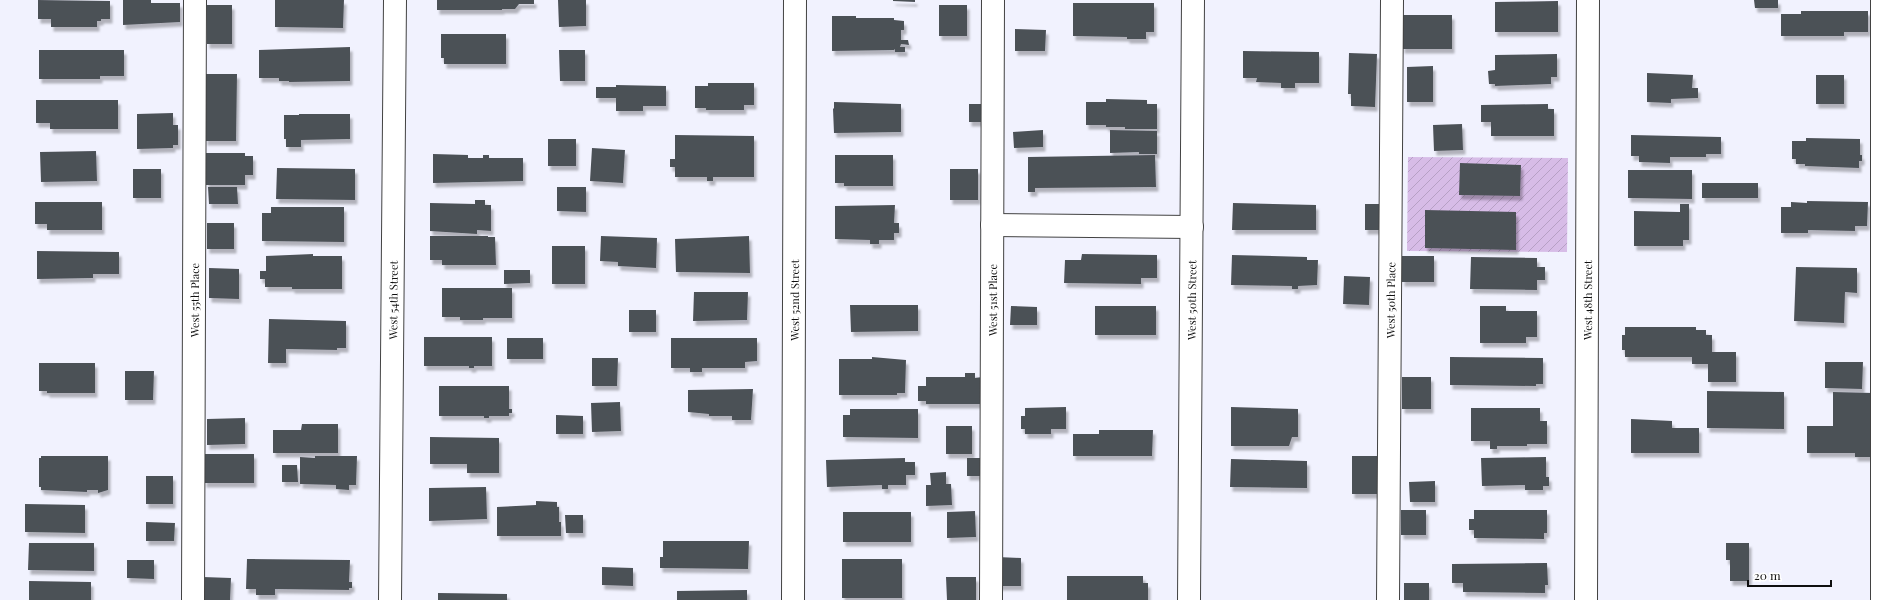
<svg xmlns="http://www.w3.org/2000/svg" width="1888" height="600" font-family="'Playfair Display',serif">
	<defs>
		<pattern id="garden-furrows" width="10" height="10" patternUnits="userSpaceOnUse"><rect width="10" height="10" fill="#d7bce7"/><path d="M-1 1l2-2M0 10L10 0M9 11l2-2" fill="none" stroke="#b7a0c5"/></pattern>
		<filter id="shadow"><feDropShadow dx="2.5" dy="4.5" stdDeviation="1" flood-color="#0004"/></filter>
	</defs>
	<rect width="100%" height="100%" fill="#f1f2fe"/>
	<!-- garden -->
	<path fill="url(#garden-furrows)" d="M1408,157l160,1 -1,94 -160,-1z"/>
	<!-- building -->
	<path fill="#4c5157" filter="url(#shadow)" d="M38,0l72,1v18h-9v2h-4v6h-46v-8h-13z
		M123,0h28v3h29v19l-57,3z
		M275,0h69l-1,28 -68,-1z
		M437,0h97v4h-15l-4,5h-13v1h-65z
		M558,0h28v26l-27,1z
		M893,0h22v2l-22,-1z
		M1754,0h24v8h-23z
		M1558,1v31h-63v-30z
		M1073,3h81v29h-8v7h-19v-2l-54,-1z
		M207,5h25v39h-25z
		M939,5h28v31h-28z
		M1801,11h67v21h-24v4h-63v-22h20z
		M1402,15h50v34h-50z
		M832,16h24v2h38v2l10,1v9h-3v10h7l1,5 -8,-1 -1,3h5v5h-10v-3l-1,1 -62,1z
		M1015,29l31,1 -1,21h-30z
		M441,34h65v30h-62v-6h-3z
		M350,47v34l-61,1v-1h-10v-3h-20v-28z
		M39,50h85v26h-24v3h-61z
		M559,50h26v31h-25z
		M1243,51l76,1v31h-24v5h-14v-5l-25,-1 1,-4h-14z
		M1349,53l28,1 -2,53 -24,-1v-12h-3z
		M1557,54v23h-6v7l-56,2v-2h-6l-1,-13 7,-1v-15z
		M1433,66v36h-26v-35z
		M1647,73l46,2 -1,13h6v10l-27,1v4l-24,-1z
		M205,74h32l-1,67h-31z
		M1816,75h28v29h-28z
		M708,83h46v22h-10v5h-38v-2h-11v-22h13z
		M616,85l50,1v20h-23v5h-27v-13h-20v-11h20z
		M1106,99l41,1v4h10v25h-32v-2h-19v-2h-20v-23h20z
		M36,100h82v29h-68v-6h-14z
		M834,102l67,2v28l-67,1 -1,-24 1,-1z
		M969,104h16v18h-16z
		M1548,104v5h6v27h-63v-14h-10v-17z
		M173,113v12h5v20h-5v3l-36,1v-35z
		M299,114h51v25l-49,1v7h-15v-8h-2v-24h15z
		M1462,124l1,26 -29,1 -1,-26z
		M1043,130v17l-29,1 -1,-16z
		M1110,130l47,1v23h-18v-2l-29,1z
		M675,135l79,1v41h-41v4h-6v-4h-32v-10h-5v-8h5z
		M1631,135l90,2v17h-15v3h-36v6l-31,-1v-6h-8z
		M1806,138l54,1v16h2v6h-3v7l-54,-2v-2h-9v-5h-4v-18h14z
		M548,139h28v27h-28z
		M592,148l33,2 -2,33 -33,-2z
		M96,151l1,30 -56,1 -1,-30z
		M206,153h39v3h8v19h-8v10h-39z
		M433,154l35,1v3h15v-3h6v3h34v23l-90,2z
		M835,155h58v31h-49v-3h-9z
		M1155,155l1,32 -121,1v4h-7v-35z
		M1460,163l61,2 -1,31 -61,-1z
		M277,168l78,1v31l-79,-1z
		M133,169h28v29h-28z
		M950,169h28v31h-28z
		M1628,170h64v29l-64,-1z
		M1702,183h56v15h-56z
		M208,187h29l1,17h-29z
		M557,187h29v25l-29,-1z
		M475,200h10v5h6v26l-14,-1v4l-47,-3v-28l45,1z
		M1807,201l61,1 -1,24h-12v5l-47,-1v3h-27v-26h10v-5l16,1z
		M35,202h67v28h-55v-6h-12z
		M1233,203l83,2v25h-84z
		M1365,204h18v26h-18z
		M1680,204h9v36h-6v6h-49v-35l46,1z
		M895,205l-1,18h5v10h-5v7h-15v4h-9v-4l-35,-1v-33z
		M271,207h73v35l-82,-1v-28h9z
		M1425,210l91,2v38l-91,-2z
		M207,223h27v26h-27z
		M430,236h58v1h7l1,28h-54v-5h-12z
		M601,236l56,2 -1,30 -38,-2v-4l-18,-1z
		M749,236l1,37 -74,-1 -1,-33z
		M552,246h33v38h-33z
		M37,251l82,1v22h-26v4l-56,1z
		M313,254v2h29v33h-50v-2h-27v-8h-5v-8h6v-15z
		M1082,254l75,1v23h-16v6l-77,-1 1,-23h16z
		M1232,255l75,2v3h11l-1,25 -19,1v3h-6v-3l-61,-1z
		M1402,256h32v26h-32z
		M1471,257l66,1v9h8v13h-8v10l-67,-1z
		M1796,267l61,1v25l-12,-1 -1,31 -50,-2z
		M209,268l30,1v30l-30,-1z
		M504,270h26v13l-26,1z
		M1344,276l26,1 -1,28 -26,-1z
		M442,288h70v30h-29v2h-23v-3h-18z
		M694,292h54l-1,28 -54,1z
		M850,305h68v26l-67,1z
		M1011,306l26,1v18h-27z
		M1095,306h61v29h-61z
		M1480,306h26v5h31v26h-11v6h-46z
		M629,310h27v22h-27z
		M269,319l77,2v27h-9v2l-51,-1v14h-18z
		M1625,327h71v3h10v5h6v17h24v30h-28v-18h-16v-7h-67v-7h-3v-15h3z
		M424,337h68v29h-18v2h-5v-2h-45z
		M507,338h36v21h-36z
		M671,338h86v23l-12,1v6h-43v4h-12v-4h-19z
		M872,357l34,3 -1,33h-8v2h-58v-36h33z
		M1450,357l93,1v26h-7v2l-86,-1z
		M592,358h26l-1,28h-25z
		M1825,362h38l-1,27 -37,-1z
		M39,363h56v30h-48v-2h-8z
		M125,371h29l-1,29h-28z
		M965,373h10v5l7,-1v27h-56v-3h-8v-15h8v-9h39z
		M1402,377h29v32h-29z
		M439,386h70v23h3v4h-3v3h-20v2h-5v-2h-45z
		M753,389l-2,31h-19v-4h-23v-2l-21,-2v-22z
		M1707,391l77,1v37l-77,-1z
		M1833,392l40,1 4,64h-22v-4h-48v-27h26z
		M620,402l1,29 -29,1 -1,-29z
		M1066,407v22h-15v5h-26v-5h-4v-13h4v-8z
		M1231,407l67,2v28h-6l-3,9h-58z
		M1471,408h69v13h7v23h-20v2h-30v3h-7v-8h-19z
		M850,409h68v29l-75,-1v-22h7z
		M556,415l27,1v18h-27z
		M245,418v26l-38,1v-26z
		M1631,419l41,2v7h27v25h-68z
		M302,424h36v29h-65v-23h28z
		M946,426h26v28h-26z
		M1099,430h54l-1,26h-79v-22h26z
		M430,437l69,1v35h-32v-9h-37z
		M204,454h50v29h-50z
		M41,456h67v34l-10,3v-3h-11v2l-46,-2v-3h-2v-29h2z
		M315,456h42l-1,29h-7v5l-13,-1v-4l-36,-1v-27l15,1z
		M1352,456h28v38h-28z
		M1546,457v20h3v9h-6v4h-18v-5l-43,1 -1,-28z
		M905,458v4h10v13h-9v10h-18v4h-6v-4l-55,2 -1,-27z
		M967,458h14l1,18h-15z
		M1231,459l76,2v27l-77,-1z
		M282,465h15l1,17h-16z
		M946,472v12h5l1,21 -26,1v-21h5l-1,-12z
		M146,476h27v28h-27z
		M1435,481v21h-25l-1,-20z
		M486,487l1,32 -58,2v-33z
		M536,501l21,1v5h2v15h2v14h-64v-29l39,-2z
		M25,504l60,1v28l-60,-1z
		M1401,510h25v25h-25z
		M1474,510h73v23h-3v6l-70,-1v-8h-5v-11h5z
		M975,511l1,26 -29,1v-26z
		M843,512h68v30h-68z
		M565,515h18v18h-17z
		M146,522l29,1 -1,18h-28z
		M663,541h86l-1,28 -88,-1v-11h3z
		M29,543h65v28l-66,-1z
		M1726,543h23v38h-19v-21h-4z
		M997,557l24,1v28h-24z
		M247,559l103,1 -1,22h3v6h-3v2l-74,-1v6h-19v-6h-10z
		M842,559h60v39h-60z
		M127,560h27v19l-27,-1z
		M1547,563l1,22h-3v8l-82,-1v-9h-11v-19z
		M602,567l31,1v18l-31,-1z
		M1067,576h76v7h5v17h-81z
		M203,577l28,1 -1,22h-28z
		M946,577h30v23h-29z
		M29,581l62,1v18h-62z
		M1404,583h25v17h-25z
		M747,590v10h-70v-9z
		M438,593l69,1v6h-69z"/>
	<g fill="none" stroke-linecap="round" stroke-linejoin="round">
		<!-- minor casing -->
		<g stroke="#424242" stroke-width="24">
			<g id="minor">
				<path d="M992,225l200,2"/>
				<path id="s1" d="M193,600l2,-600"/>
				<path id="s2" d="M390,600l5,-600"/>
				<path id="s3" d="M793,600l2,-600"/>
				<path id="s4" d="M991,600l2,-600"/>
				<path id="s5" d="M1189,600l4,-600"/>
				<path id="s6" d="M1388,600l4,-600"/>
				<path id="s7" d="M1586,600l2,-600"/>
				<path d="M1882,600v-600"/>
			</g>
		</g>
		<!-- minor -->
		<use href="#minor" stroke="#fff" stroke-width="22"/>
	</g>
	<g text-anchor="middle" dominant-baseline="central" stroke-width="4" stroke-linejoin="round" paint-order="stroke">
		<!-- street labels -->
		<g font-size="11" fill="#0f0f0f" stroke="#fff">
			<text stroke="none"><textPath href="#s1" startOffset="300">West 55th Place</textPath></text>
			<text stroke="none"><textPath href="#s2" startOffset="300">West 54th Street</textPath></text>
			<text stroke="none"><textPath href="#s3" startOffset="300">West 52nd Street</textPath></text>
			<text stroke="none"><textPath href="#s4" startOffset="300">West 51st Place</textPath></text>
			<text stroke="none"><textPath href="#s5" startOffset="300">West 50th Street</textPath></text>
			<text stroke="none"><textPath href="#s6" startOffset="300">West 50th Place</textPath></text>
			<text stroke="none"><textPath href="#s7" startOffset="300">West 48th Street</textPath></text>
		</g>
	</g>
	<!-- scale -->
	<path d="M1748 580v6h83v-6" fill="none" stroke="#0f0f0f" stroke-width="2"/>
	<text x="1754" y="580" font-size="12" fill="#0f0f0f" stroke="#ffffff" stroke-width="3" paint-order="stroke">20 m</text>
</svg>
